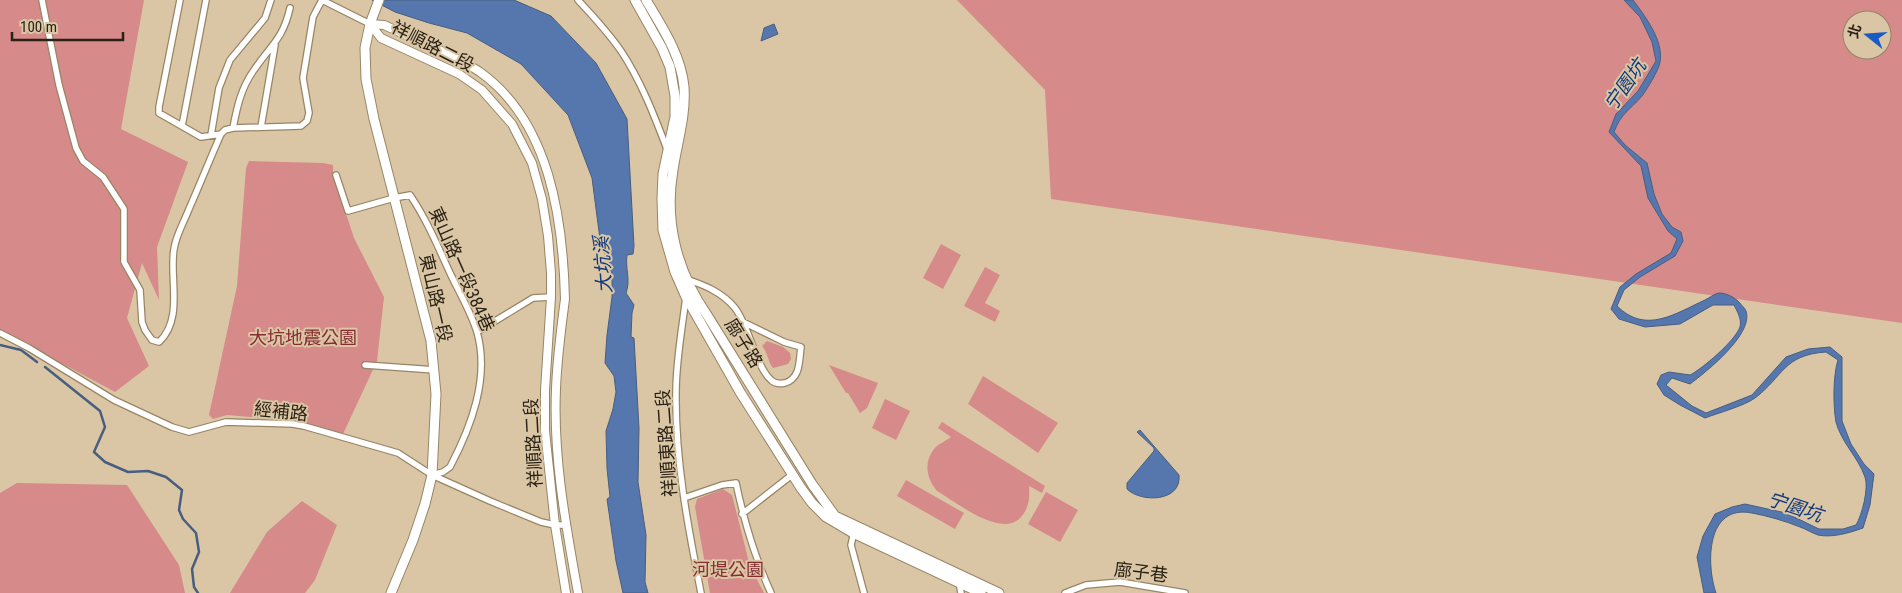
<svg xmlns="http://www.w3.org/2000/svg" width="1902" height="593" font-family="'Roboto Condensed','Noto Sans TC',sans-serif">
	<rect width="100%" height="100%" fill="#dac6a5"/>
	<!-- green -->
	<path fill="#d68a89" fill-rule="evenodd" d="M0,0h144l-23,129 67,33 -31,85 2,53 -17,-37 -15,55 22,48 -34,26 -115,-62z
		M957,0h945v323l-851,-124 -6,-109zM1852,20h30v30h-30z
		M249,161l74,2 10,2v9l21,64 30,59 -7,64 -34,73 -48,-13 -68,-6 -14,4 -4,-4 28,-129 9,-118z
		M941,244l20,11 -18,34 -20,-11z
		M985,267l15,8 -15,28 15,8 -5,11 -31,-16z
		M767,341l16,6 7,6 1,6 -3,5 -15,4c-5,-6 -5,-15 -11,-22z
		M829,365l49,18 -11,25 -7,5 -12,-20h-2z
		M983,376l75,47 -20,30 -70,-49z
		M885,399l25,12 -14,29 -24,-12z
		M942,422l103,64 -3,7 -13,-7c1,12 0,23 -9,32 -20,20 -64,-16 -83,-27 -10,-12 -14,-28 -3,-42 4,-5 12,-8 17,-12l-13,-9z
		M906,480l58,33 -9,16 -58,-33z
		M17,483l110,2 52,80 6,28h-185v-100z
		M723,489l9,6 18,71 14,27h-54l-15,-86 2,-8z
		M1046,492l32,18 -18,32 -32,-18z
		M302,501l35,24 -22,55 -10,13h-75l37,-61z"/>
	<!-- water -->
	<path fill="#5577ae" stroke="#485e80" d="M372,0h142l37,16 45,47 31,56 7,127 -1,8 -6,1c-2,14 4,25 -1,38l8,12 -2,8 -1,24 3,1 5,90 -1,54 8,53 -1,47 3,11h-25l-7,-32 -9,-62 3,-2 -3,-29 -1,-37 7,-22 3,-17 -2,-16 -9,-13 2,-28 5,-38v-18l-4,-27 -3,2 -4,-7 -9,-69 -24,-63 -47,-51 -54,-31 -38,-10 -34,-11z
		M1624,0h9c12,16 31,41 27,62 -1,8 -13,27 -18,34 -12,14 -21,17 -28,36l11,13 22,18 7,31 8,20 10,13 9,5 2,9 -8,15 -35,21 -16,13 -7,16c29,29 59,7 88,-6 4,-2 9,-6 14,-7 7,0 15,4 20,9 2,3 6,6 7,9 8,23 -40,61 -56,73l-18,-6 -6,7 26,21 14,7 46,-18 34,-38 22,-8 22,-2 12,10v64l9,23 13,20 10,10 -4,31 -7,23c-14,5 -31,10 -45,7 -6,-2 -12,-6 -18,-8 -15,-6 -32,-11 -48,-14 -46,-9 -46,51 -36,80h-12l-7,-36 6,-21 12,-22 17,-7 13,-3 41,9 33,16h24l13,-4c6,-10 13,-37 9,-48 -7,-20 -24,-35 -29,-55 -3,-16 -3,-47 2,-62l-12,-8c-43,3 -42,24 -71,46 -11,8 -37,15 -50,20l-25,-13 -16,-10 -7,-11 4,-9 8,-3 21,3c12,-6 45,-34 50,-48 2,-8 -3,-16 -6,-22h-21l-33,19 -35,3 -26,-8 -8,-10 9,-22 16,-13 35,-21 6,-14 -9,-8 -20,-33 -7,-32 -32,-34 7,-18 22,-23 18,-30 -4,-19 -12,-25z
		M774,24l4,10 -17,7 3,-13z
		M1140,430l39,45c3,27 -38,28 -52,14v-6l27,-32v-3l-17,-16z"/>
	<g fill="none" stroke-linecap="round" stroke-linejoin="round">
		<!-- stream -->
		<path stroke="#485e80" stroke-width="2.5" d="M0,345l21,5 16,12
			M45,367l55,44 5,16 -11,25 11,10 23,10 20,-1 18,6 16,13 -3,20 4,9 13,14 3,19 -7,17 2,18 4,6"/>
		<!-- minor casing -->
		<g stroke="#988565" stroke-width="8">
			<path id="minor" d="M42,0l17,85 17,63 7,13 20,16 21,32v53l16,28 2,32 3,8 7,10 7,2c25,-23 10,-65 15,-93 2,-14 10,-27 15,-40 11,-25 21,-50 32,-75l4,-4 8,-2 68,-2 6,-5 2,-8 -6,-35 10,-61 9,-17 48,24
				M180,0l-21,107v6l42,24 20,-3
				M578,0c15,16 30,32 43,51 20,30 33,64 46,98
				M182,126l24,-126
				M261,127l14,-82
				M233,128c4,-21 8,-40 21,-58 17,-25 29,-31 36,-62
				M211,135l8,-47 11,-28 35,-42 6,-18
				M336,175l12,36 46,-13 16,-3c17,25 28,52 40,78 9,19 21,39 27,59 13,46 -6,95 -27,135l-7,5 -11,3
				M686,279c18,6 36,13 49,29 14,18 21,59 36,72 4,4 9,4 14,3 16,-5 14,-23 16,-36l-17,-5 -41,-20
				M686,297c-4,32 -10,64 -10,95 -1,68 12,135 25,201
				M477,332l56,-34 18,-1
				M0,333l29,15 85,52 58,27 17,5 37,-10 67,2 11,2 94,27 34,22 58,26 51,21 14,3h11
				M365,365l70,5
				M684,498l38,-13 14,-2c8,38 19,75 35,110
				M742,514l51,-40
				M854,532l-3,13 13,48
				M959,582l2,11
				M1065,593l21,-8 34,-3 65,11"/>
		</g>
		<!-- tertiary casing -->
		<g stroke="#988565" stroke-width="10">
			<path id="tertiary" d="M370,24l14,1 11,5c28,13 60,25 85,42 70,50 83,147 85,227 -4,30 -8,60 -9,90 -3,69 10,137 22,204
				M370,24l11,14 78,36 23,16 30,34 20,39 10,36 6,37 3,37v24l-6,93v41l10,94 11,68"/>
		</g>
		<!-- secondary casing -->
		<g stroke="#988565" stroke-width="11">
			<path id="secondary" d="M379,0l-9,24 -5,24 1,31 8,40 57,222 5,53 -4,81 -7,29 -12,36 -22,53
				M635,0l27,48 8,19 5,29v21l-12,57 -1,25 1,31 12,42 11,25 54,95 61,96 11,15 14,14 27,16 128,60
				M646,0c16,27 35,55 38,87 2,29 -7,55 -11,83 -9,52 4,102 34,145l105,169 23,32 164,77"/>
		</g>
		<!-- minor -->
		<use href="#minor" stroke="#fff" stroke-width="5.5"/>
		<!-- tertiary -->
		<use href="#tertiary" stroke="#fff" stroke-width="8"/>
		<!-- secondary -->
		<use href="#secondary" stroke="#fff" stroke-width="9"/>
	</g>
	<g text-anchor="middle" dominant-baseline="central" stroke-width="4" stroke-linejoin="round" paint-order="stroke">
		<!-- street labels -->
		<g font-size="18" fill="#2a2215" stroke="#dac6a5">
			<text transform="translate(433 46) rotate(27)">祥順路二段</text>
			<text transform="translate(462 269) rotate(66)">東山路一段384巷</text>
			<text transform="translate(436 298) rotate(77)">東山路一段</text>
			<text transform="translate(744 343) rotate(58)">廍子路</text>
			<text transform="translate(281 411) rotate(6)">經補路</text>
			<text transform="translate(533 443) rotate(-93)">祥順路二段</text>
			<text transform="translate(666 443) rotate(-94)">祥順東路二段</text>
			<text transform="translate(1141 572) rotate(7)">廍子巷</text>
		</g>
		<!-- park labels -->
		<g font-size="18" fill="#852b31" stroke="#dac6a5">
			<text x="303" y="337">大坑地震公園</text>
			<text x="728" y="569">河堤公園</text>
		</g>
		<!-- water labels -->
		<g font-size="19" font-style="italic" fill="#10397d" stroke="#dac6a5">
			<text transform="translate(1625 85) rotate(-55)">宁園坑</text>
			<text transform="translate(603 265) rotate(-94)">大坑溪</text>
			<text transform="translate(1795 507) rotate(18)">宁園坑</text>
		</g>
	</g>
	<!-- north arrow -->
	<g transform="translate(1867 35) rotate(287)"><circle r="24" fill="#dac6a5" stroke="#94846b"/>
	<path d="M0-4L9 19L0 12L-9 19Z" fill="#185bc6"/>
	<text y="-8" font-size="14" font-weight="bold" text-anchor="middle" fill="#2a2215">北</text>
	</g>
	<!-- scale -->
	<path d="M12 32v8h111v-8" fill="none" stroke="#2a2215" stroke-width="2.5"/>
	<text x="20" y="32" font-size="15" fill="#2a2215" stroke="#dac6a5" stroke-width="4" paint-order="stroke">100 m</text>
</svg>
